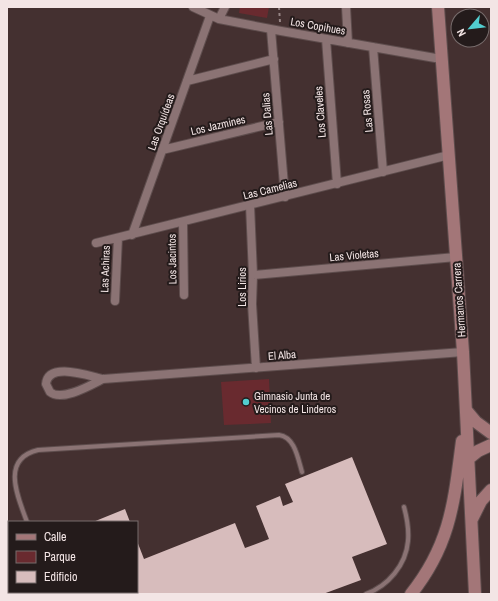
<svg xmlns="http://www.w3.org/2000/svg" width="498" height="601" font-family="'Archivo Narrow',sans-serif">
	<rect width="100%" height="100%" fill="#443030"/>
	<!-- green -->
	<path fill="#692a2f" d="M240,7h29l-2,11 -28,-5z
		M269,379l2,44 -47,2 -3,-43z"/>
	<!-- building -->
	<path fill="#d7bcbc" d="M352,457l35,87 -35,13 9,23 -38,14h-251l-1,-2h66v-51l7,18 91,-36 10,25 24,-9 -13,-33 24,-10 3,10 10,-4 -8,-18z
		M125,509l5,13h-37z"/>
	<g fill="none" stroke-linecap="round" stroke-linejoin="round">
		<!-- service casing -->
		<g stroke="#5e4d4d" stroke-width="6">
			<path id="service" d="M27,522c-9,-25 -27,-63 11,-72l241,-15c16,2 19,24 23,37
				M7,577l2,5
				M13,592v2
				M54,592l1,2
				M366,594c22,-8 40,-29 42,-53 1,-11 -1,-23 -4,-34"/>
		</g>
		<!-- minor casing -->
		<g stroke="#5e4d4d" stroke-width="10">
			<path id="minor" d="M193,7l26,12 62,12 160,28
				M346,7l2,36
				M219,19l6,-12
				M271,30l14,167
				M326,39l11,145
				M373,47l10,125
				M187,81l87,-22
				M162,150l117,-28
				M250,205l3,70 -1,29 4,64
				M183,222l1,73
				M132,235l78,-219
				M96,243l353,-88
				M253,275l203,-18
				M115,301l3,-63
				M103,379c-12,6 -41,23 -53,13l-4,-8c2,-23 43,-8 57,-5l360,-27"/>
		</g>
		<!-- secondary casing -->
		<g stroke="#5e4d4d" stroke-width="14">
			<path id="secondary" d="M438,7l25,345 12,242
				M466,410l10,12 15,11
				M468,459l10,-8 13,-6
				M472,519l9,-18 10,-11
				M411,594c40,-50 43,-93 51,-153"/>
		</g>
		<!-- path -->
		<path stroke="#968585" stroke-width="2" stroke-dasharray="3 3" stroke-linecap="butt" d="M279,7l1,15"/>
		<!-- service -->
		<use href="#service" stroke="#8b7374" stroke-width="4"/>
		<!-- minor -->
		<use href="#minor" stroke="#8b7374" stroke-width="8"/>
		<!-- secondary -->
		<use href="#secondary" stroke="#a37678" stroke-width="12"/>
	</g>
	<!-- markers -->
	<circle fill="#52cdcf" stroke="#241b1b" stroke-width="1.5" cx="246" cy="402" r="4"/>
	<g text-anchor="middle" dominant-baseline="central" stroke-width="4" stroke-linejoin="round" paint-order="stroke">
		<!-- street labels -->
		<g font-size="11" fill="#f3e5e5" stroke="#241b1b">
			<text transform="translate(318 26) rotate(10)">Los Copihues</text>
			<text transform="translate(367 111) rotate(-95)">Las Rosas</text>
			<text transform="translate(320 112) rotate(-94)">Los Claveles</text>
			<text transform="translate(267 114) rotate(-95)">Las Dalias</text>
			<text transform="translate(161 122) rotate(-70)">Las Orquídeas</text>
			<text transform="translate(218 125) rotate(-13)">Los Jazmines</text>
			<text transform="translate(270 189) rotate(-14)">Las Camelias</text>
			<text transform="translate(354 255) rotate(-5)">Las Violetas</text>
			<text transform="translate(172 259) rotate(-91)">Los Jacintos</text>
			<text transform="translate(105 269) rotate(-88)">Las Achiras</text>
			<text transform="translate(242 287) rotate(-90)">Los Lirios</text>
			<text transform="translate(459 300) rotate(-94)">Hermanos Carrera</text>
			<text transform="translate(282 355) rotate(-4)">El Alba</text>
		</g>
		<!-- poi labels -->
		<g font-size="11" fill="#f3e5e5" stroke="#241b1b" text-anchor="start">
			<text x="254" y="396">Gimnasio Junta de<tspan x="254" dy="13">Vecinos de Linderos</tspan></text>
		</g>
	</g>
	<!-- border -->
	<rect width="498" height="601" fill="none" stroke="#f3e5e5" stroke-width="16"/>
	<!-- legend -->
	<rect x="8" y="521" width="130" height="72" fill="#241b1b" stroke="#776c6c"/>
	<rect x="16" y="534" width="20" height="6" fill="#a37678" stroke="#776c6c"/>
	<text x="44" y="541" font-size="12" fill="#f3e5e5">Calle</text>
	<rect x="16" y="551" width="20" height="12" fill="#692a2f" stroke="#776c6c"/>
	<text x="44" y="561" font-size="12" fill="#f3e5e5">Parque</text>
	<rect x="16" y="571" width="20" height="12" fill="#d7bcbc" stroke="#776c6c"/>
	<text x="44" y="581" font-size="12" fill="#f3e5e5">Edificio</text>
	<!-- north arrow -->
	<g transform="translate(470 28) rotate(242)"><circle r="19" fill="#241b1b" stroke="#776c6c"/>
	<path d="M0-3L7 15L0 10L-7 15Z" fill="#52cdcf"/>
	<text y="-6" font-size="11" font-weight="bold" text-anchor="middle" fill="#f3e5e5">N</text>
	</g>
</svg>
